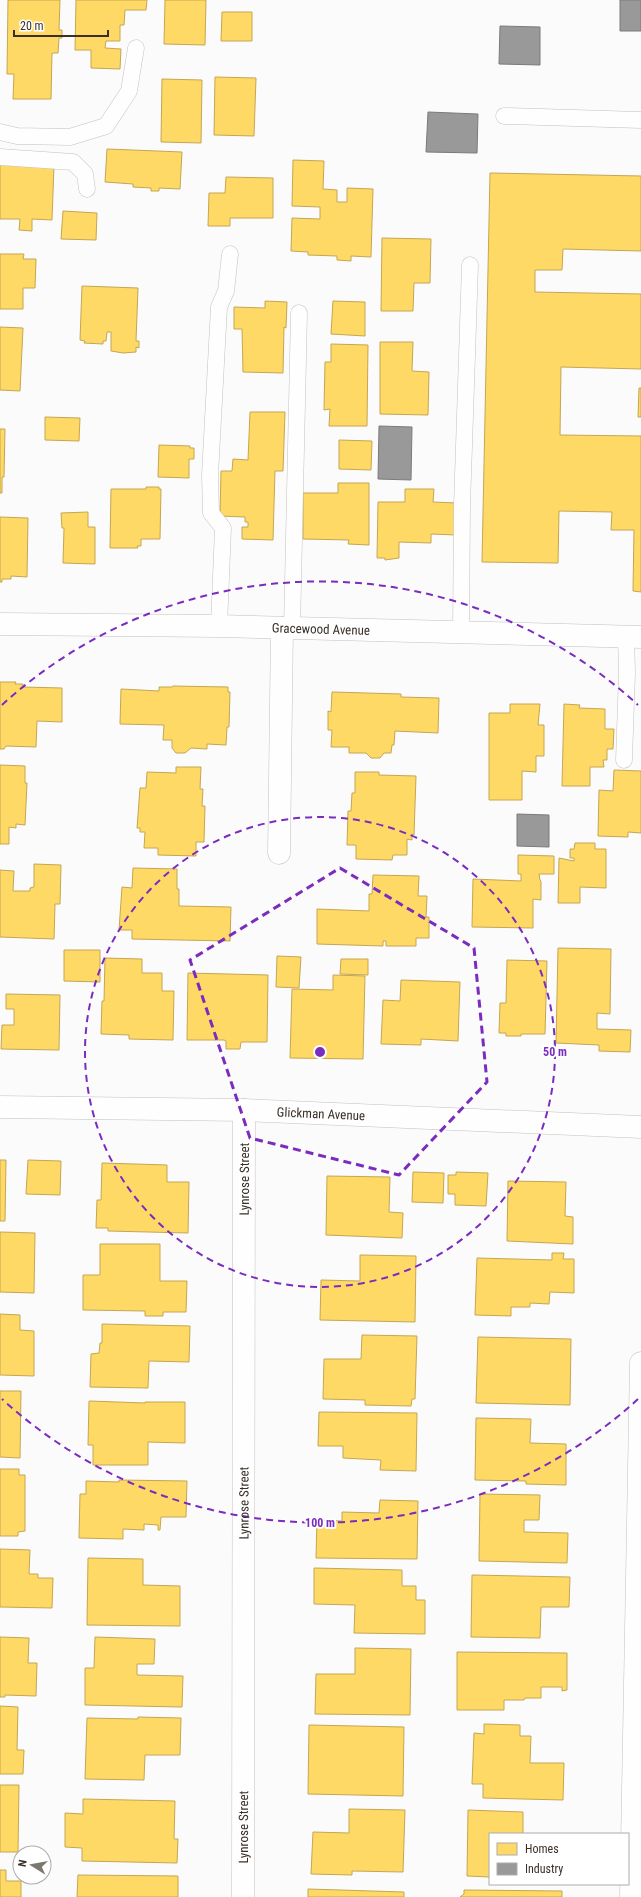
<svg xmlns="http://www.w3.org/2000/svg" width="641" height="1897" font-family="'Roboto Condensed',sans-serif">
	<rect width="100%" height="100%" fill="#fbfbfb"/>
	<!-- homes -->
	<path fill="#ffd966" stroke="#c4a653" d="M8,0h52l-1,30h3v8h-3l-1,15h-6l-1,46h-38l1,-25h-7z
		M76,0h71l-1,10h-21l-1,15h-4v16h-14l-1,7 16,1 -1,20 -29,-1v-18h-16z
		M165,0h41l-1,45 -41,-1z
		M222,12h30v29h-31z
		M215,77l41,1 -2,58 -40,-1z
		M162,79l40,1 -1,63 -40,-1z
		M107,149l75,3 -2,37 -21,-1v3h-8v-3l-18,-1v-3l-28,-2z
		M293,160l31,1 -1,28 14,1v12h10v-14l26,1 -2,68 -20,-1v5l-14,-1v-4l-29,-1v-3l-17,-1 1,-33 28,1v-12l-28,-1z
		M0,164l54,1 -2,55 -20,-1v12l-13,-1 1,-11h-20z
		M490,173l151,3v75l-78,-2 -1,21h-27v22l106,2v75l-80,-2 -1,68 81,1v156l-8,-1 1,-61h-23l1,-18 -53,-1 -1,52 -76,-1z
		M226,177l47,1v40h-43v8h-22l1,-33h16z
		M63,211l34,2 -1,27 -35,-1z
		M382,238l49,1 -1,44h-16l-1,28h-32z
		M0,254h24l-1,5h13l-1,29h-12v21h-23z
		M82,286l56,2 -2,53h3v7l-3,-1v5l-13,1 -12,-2v-19h-4l-1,9h-3v3l-19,-1 1,-2 -5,-1z
		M265,301l22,1 -1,26 -2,-1 -1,46 -40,-1 -1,-43h-8v-22l31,1z
		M333,301l32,1v34l-34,-2z
		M0,327l23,1 -3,63 -20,-1z
		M380,342h33l-1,29 17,1 -1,43 -48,-1z
		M331,344l37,1 -1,81h-38l1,-17 -6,1 1,-48h6z
		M639,388h2v29h-3z
		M250,412h35l-2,59h-8l-2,69 -31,-1v-12h6v-5h-3v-5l-25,-1 1,-45h11l1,-12 15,1z
		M45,417l35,1 -1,23 -34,-1z
		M0,429h5l-1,48h-2v16h-2z
		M339,440l33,1 -1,29 -32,-1z
		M159,445l31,1v2h4v11h-5v19l-31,-1z
		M338,483h31v62l-21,-1 1,-4 -46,-1v-46h35z
		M146,487h13v2h2l-1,50h-19v7h-4l1,2h-28l1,-59h35z
		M405,489h29l-1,13 24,1 -1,32 -25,-1v9l-32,-1v16l-14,2v-2h-8l1,-56h27z
		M88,512v15h7v37l-32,-1 1,-35h-2l-1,-15z
		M0,517l28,1 -1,59 -16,-1v3h-9v3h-2z
		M0,682h16l-1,2h8v3l39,1v34l-25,-1 -1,26 -30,-1 -2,3h-4z
		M173,686l55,1v5h2l-1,35h-2l-1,18 -19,-1v5l-16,-1 -6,5h-9l-4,-5v-8h-9l1,-15 -44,-1 1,-35 38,2v-4h13z
		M332,692l69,2v3l38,1 -1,35 -43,-2 -1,14h-2l-1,8h-7l-4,5h-9l-5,-5h-17v-6h-18l1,-17h-4v-19l3,1z
		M510,704h30l-2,21h6v31h-8v16l-14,-1v29h-33v-87h21z
		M564,704l16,1 -1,3 26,1v20h9l-1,20h-6v11h-4l1,7h-14v19h-28z
		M0,765l25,1v17h2l-2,42 -9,-1v4l-7,-1v17h-9z
		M176,767h25l-1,22h3l-1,17h3l-1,36h-8v14l-38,-1v-7h-14l1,-16h-5v-4h-3l3,-40h6l1,-16 29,1z
		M614,770l27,1v62l-13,-1v5l-30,-1 1,-46 14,1z
		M355,772h24v3l37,1 -2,59 -2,-1v6l-5,-1v16h-14l-1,5 -36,-1v-14h-9l1,-34h3l1,-18h3z
		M575,843h20v6h11v39l-26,-1v16h-22l1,-45 15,3v-3h-4v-9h4z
		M518,855l36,1v18h-15l1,6 1,1v19l-8,-1v29l-61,-1 1,-48 48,2v-7h-3z
		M34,864l27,1 -1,39h-5l-1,35 -54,-2v-67l14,1 -1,20h17v-3l4,-1z
		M133,868l44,1v20h2v17l52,1 -1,34 -98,-2v-9h-13l3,-43 10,1z
		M373,875l46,1 -1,20h9l-1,21h3v21h-13v8h-30v-5h-3v5l-66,-2v-35l52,2v-17h3z
		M558,948l53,1 -1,65 -13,-1v16l34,1 -1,22 -31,-1v-6l-43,-2z
		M64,950h36v32l-36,-1z
		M277,956l24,1 -2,31 -23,-1z
		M105,958l37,1v14h20v18h12l-1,49 -44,-1v-4l-28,-1 1,-33h2z
		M341,959h27v16l-28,-1z
		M507,960l40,1 -2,73h-24v2h-15v-3h-7l1,-30h6z
		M188,973l80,2 -1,67h-26l-1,7h-14v-8l-2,-1h-37z
		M333,975l32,1 -2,83 -73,-1 2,-69 41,1z
		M401,980l59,2 -2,59 -37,-2v6l-40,-1 2,-44 17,1z
		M6,994l54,1 -1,55 -58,-1 1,-24h12v-16h-8z
		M0,1160h6l-1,61h-5z
		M28,1160l33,1 -1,34 -34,-1z
		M102,1163l65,2v17h22l-1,51 -80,-2v-3h-12l1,-28h4z
		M413,1172l31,1 -1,30 -31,-1z
		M456,1172l32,1 -2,33 -31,-1v-11h-7v-19h8z
		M327,1176l63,1 -1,35 14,1 -1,25 -76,-3z
		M508,1181l58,1 -1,34 8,1v27l-66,-3z
		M0,1232l35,1 -1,60 -34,-1z
		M100,1244h60v37h27l-1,31h-23v4h-18v-5l-62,-1v-35h17z
		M552,1253h12l-1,6h11v34l-24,-1 -1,12 -19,-1v4h-19v9l-36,-1 2,-57 75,2z
		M360,1255l56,1 -1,66 -95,-2 1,-40 39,1z
		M0,1314l20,1v15l14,1v45l-34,-1z
		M102,1324l88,2 -1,36 -40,-1 -1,27 -58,-1 1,-33 8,-1 1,-10h2z
		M362,1335l55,1 -2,63h-3l-1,7 -46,-1v-5l-42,-1 1,-40h37z
		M478,1337l93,2 -1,66 -94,-2z
		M0,1391h21l-1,67 -20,-1z
		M89,1401l56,2v-1h40v41l-37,-1v23h-55v-20h-5z
		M319,1412l98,1 -1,58 -36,-1 1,-10 -38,-2v-12h-25z
		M476,1418l55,1 -1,24 36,1v41l-40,-1v-3l-51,-1z
		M0,1469h19v6h6v56l-7,1v4h-18z
		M119,1480l68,1 -1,36h-25l-1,13h-2v-5l-14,-1v6l-21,-1v10l-44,-1 1,-44h6v-13l33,1z
		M480,1494l60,1 -1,25h-15v12l44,1 -1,30 -88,-2z
		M380,1500l38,1 -1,58 -101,-1 1,-38 25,1v-9l37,1z
		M0,1549l30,1 -1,24h9v4h15l-1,30 -52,-1z
		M88,1558l55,1v26l37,1v40l-93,-1z
		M314,1568l88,2v16h14v14h9v34l-71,-1 1,-28 -41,-1z
		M472,1575l98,2 -1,30h-28l-1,31 -69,-1z
		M0,1637l29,1 -1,25h9l-1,33 -31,-1v2h-5z
		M95,1637l60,2 -1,25h-17v11l46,1 -1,31 -97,-2v-37h9z
		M355,1648l56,1 -1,66 -95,-1 1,-40h39z
		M457,1652l110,1v37l-5,1v-4h-21v11h-16l-1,2h-20v10h-47z
		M0,1706l18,1 -1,43h7l-1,24h-23z
		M138,1717l43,1 -1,37h-35l-1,25 -59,-1 2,-61 51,1z
		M484,1724l36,1v11h11l-1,27h34l-1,37 -80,-2v-14h-11l2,-51 10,1z
		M309,1725l95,2 -1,69 -95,-2z
		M0,1785h19l-1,67h-18z
		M83,1799l92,2 -1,38h4l-1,24 -95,-2v-13l-17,-1v-34l18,1z
		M349,1809l56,1 -2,62 -51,-1v4l-41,-1 2,-42 36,1z
		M468,1810l55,2v22h-33v43l-23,-1z
		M0,1870h6v11h15v16h-21z
		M78,1875l100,1v21h-101z
		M308,1889l96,3v5h-96z
		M464,1890l98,1v6h-102l4,-3z"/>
	<!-- industry -->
	<path fill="#999" stroke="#7c7a77" d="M620,0h21v31h-21z
		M500,26l40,1v38l-41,-1z
		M428,112l50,2 -1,39 -51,-1z
		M379,426l33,1 -1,53 -33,-1z
		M517,814l32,1v32l-32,-1z"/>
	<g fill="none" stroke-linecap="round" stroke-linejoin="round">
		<!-- lane casing -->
		<g stroke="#c5c1bd" stroke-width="17">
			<path id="lane" d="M504,116l137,4
				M0,132l17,4 53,1 36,-11 23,-35 7,-43
				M0,157l73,5 12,12 2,15
				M219,626l4,-98 -12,-15 -1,-38 9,-168 7,-16 4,-37
				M292,628l7,-315
				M461,632l1,-126 8,-241
				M624,760l3,-87 -1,-37"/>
		</g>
		<!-- street casing -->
		<g stroke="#c5c1bd" stroke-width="23">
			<g id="street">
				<path id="s1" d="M0,624l219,2 422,11"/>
				<path d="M279,853l3,-225"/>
				<path id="s2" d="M0,1107l244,3 397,17"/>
				<path id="s3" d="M243,1897l1,-787"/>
				<path d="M631,1897l10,-534"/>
			</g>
		</g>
		<!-- lane -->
		<use href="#lane" stroke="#fefefe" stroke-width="16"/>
		<!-- street -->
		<use href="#street" stroke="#fefefe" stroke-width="22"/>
	</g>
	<!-- marked area -->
	<path fill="none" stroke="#7b2cbf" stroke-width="3" stroke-dasharray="8 5" stroke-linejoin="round" d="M340,868l134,80 13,134 -88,93 -149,-37 -60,-178z"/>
	<!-- distance rings -->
	<g fill="none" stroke="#7b2cbf" stroke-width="2" stroke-dasharray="7 5">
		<circle cx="320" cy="1052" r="235"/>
		<path d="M638 1399A471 471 0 0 1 2 1399M2 705A471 471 0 0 1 638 705"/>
	</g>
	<g text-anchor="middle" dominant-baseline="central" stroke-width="4" stroke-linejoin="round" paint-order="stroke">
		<!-- street labels -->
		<g font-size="13" fill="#393027" stroke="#fff">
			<text stroke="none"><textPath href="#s1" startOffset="321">Gracewood Avenue</textPath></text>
			<text stroke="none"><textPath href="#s2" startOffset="321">Glickman Avenue</textPath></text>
			<text stroke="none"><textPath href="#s3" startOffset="718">Lynrose Street</textPath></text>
			<text stroke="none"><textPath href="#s3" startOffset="394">Lynrose Street</textPath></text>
			<text stroke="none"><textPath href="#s3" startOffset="70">Lynrose Street</textPath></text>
		</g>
	</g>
	<circle cx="320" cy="1052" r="6" fill="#7b2cbf" stroke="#fff" stroke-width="2"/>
	<g font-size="12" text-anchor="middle" font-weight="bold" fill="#7b2cbf" stroke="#fff" stroke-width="4" stroke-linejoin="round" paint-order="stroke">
		<text x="555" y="1056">50 m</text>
		<text x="320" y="1527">100 m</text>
	</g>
	<!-- legend -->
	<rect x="489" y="1833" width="140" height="52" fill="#ffffff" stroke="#b0aca9"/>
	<rect x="497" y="1843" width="20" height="12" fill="#ffd966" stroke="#b0aca9"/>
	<text x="525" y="1853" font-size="12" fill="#393027">Homes</text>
	<rect x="497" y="1863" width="20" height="12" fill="#999999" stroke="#b0aca9"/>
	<text x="525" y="1873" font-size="12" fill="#393027">Industry</text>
	<!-- north arrow -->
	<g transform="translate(32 1865) rotate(281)"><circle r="19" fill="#ffffff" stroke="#b0aca9"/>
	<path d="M0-3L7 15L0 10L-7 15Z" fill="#7d7771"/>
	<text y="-6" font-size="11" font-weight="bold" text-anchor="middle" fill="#393027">N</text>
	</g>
	<!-- scale -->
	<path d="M14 30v6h94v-6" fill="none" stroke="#393027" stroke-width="2"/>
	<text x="20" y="30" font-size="12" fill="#393027" stroke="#ffffff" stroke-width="3" paint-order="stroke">20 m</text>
</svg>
